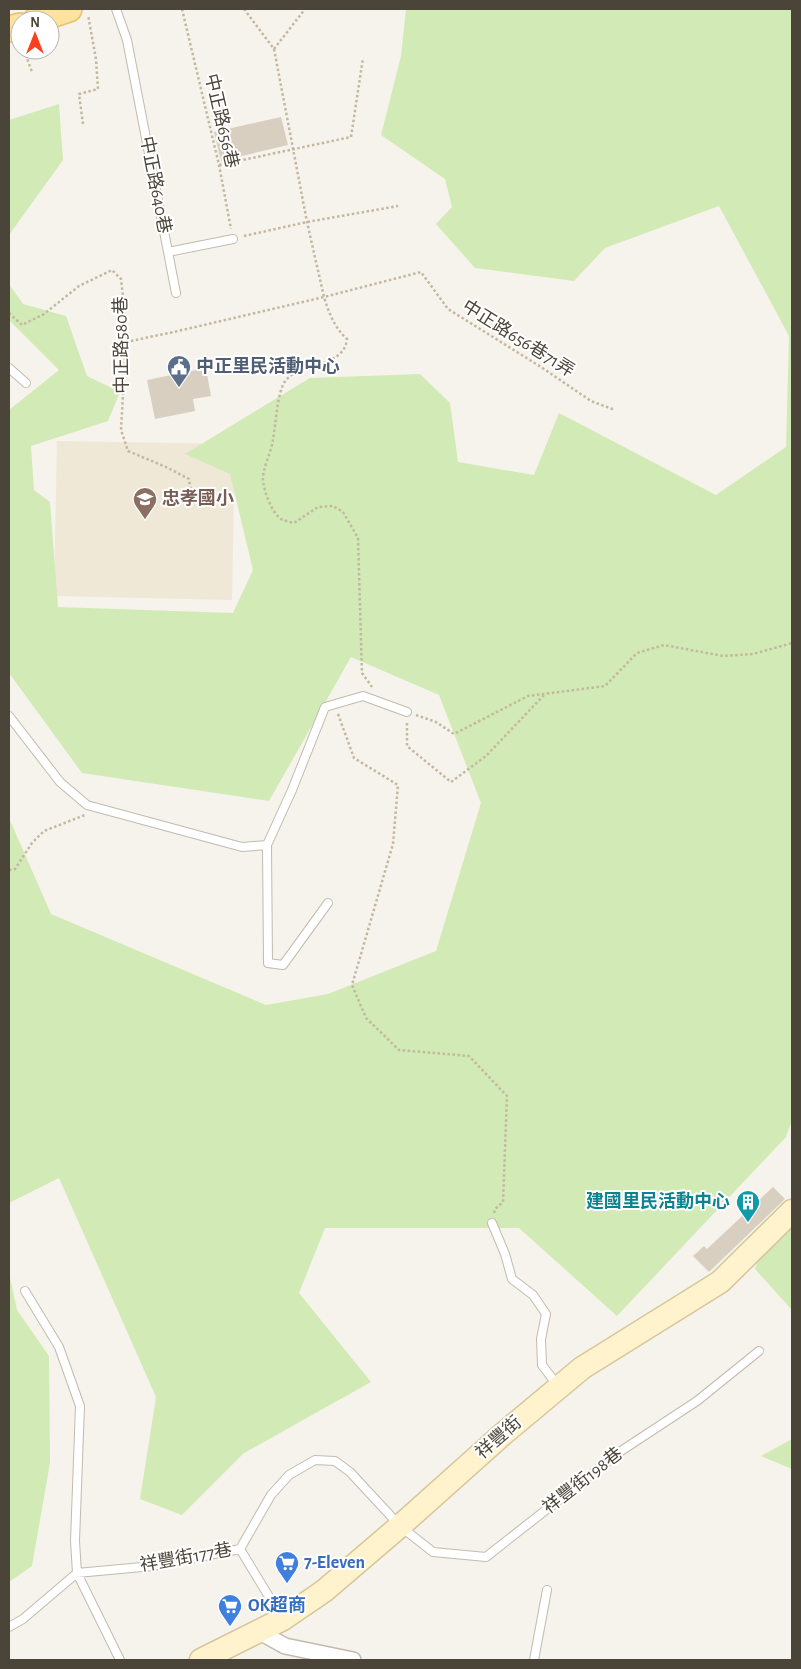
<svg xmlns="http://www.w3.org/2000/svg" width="801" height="1669" font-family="'Alegreya Sans','Noto Sans TC',sans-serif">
	<rect width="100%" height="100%" fill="#f6f3ec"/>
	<!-- education -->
	<path fill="#efe8d6" d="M57,441l178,3 -3,156 -178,-4z"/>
	<!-- green -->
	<path fill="#d2eab5" d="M406,9h386v1111l-6,17 -169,179 -98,-88h-194l-26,65 72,89 -127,71 -62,62 -42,-16 16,-102 -97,-219 -50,25v-385l42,96 215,91 62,-11 108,-43 45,-148 -42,-108 -88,-38 -82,144 -187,-28 -73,-100v-263l50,-40 -50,-50v-36l14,20 43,12 21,60 33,16 -12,29 -77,25 3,44 16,12 8,105 175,6 20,-43 -23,-96 -45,-20 125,-76 110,-4 30,29 8,59 76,13 25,-62 157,82 70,-48 3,-111 -70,-130 -114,42 -31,33 -99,-13 -39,-44 16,-17 -7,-28 -64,-44 20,-79z
		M59,104l4,56 -54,75v-115z
		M792,1223v87l-37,-41 7,-19z
		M9,1273l8,37 32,46 1,107 -18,103 -23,16z
		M792,1439v30l-31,-13z"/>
	<!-- building -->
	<path fill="#d8cfc1" d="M281,117l7,28 -67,16 -7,-29z
		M206,368l5,28 -18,3 2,12 -40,8 -8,-39z
		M773,1187l12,12 -76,73 -16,-16 11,-10 3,3z"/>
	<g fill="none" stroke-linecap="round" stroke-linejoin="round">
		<!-- lane casing -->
		<g stroke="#c2bbae" stroke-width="10">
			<path id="lane" d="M116,9l11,31 41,212 65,-13
				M168,252l8,41
				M9,368l17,15
				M9,716l51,66 27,23 155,42 25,-2 1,118 15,2 45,-62
				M267,845l25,-55 33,-83 38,-11 44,16
				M492,1223l13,31 7,25 21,16 13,19 -5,25 1,26 16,21
				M25,1291l34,56 21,59 -5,135 2,32 43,87
				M240,1549l42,69
				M9,1627l14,-8 54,-46 76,-7 87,-17 31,-54 18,-20 26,-15 20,1 15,11 50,54 33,26 53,5 135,-106 76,-50 62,-50
				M534,1660l13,-70"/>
		</g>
		<!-- street casing -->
		<g stroke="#c2bbae" stroke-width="18">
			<path id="street" d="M258,1631l27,15 68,14"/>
		</g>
		<!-- secondary casing -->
		<g stroke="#d6c79b" stroke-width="25">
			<path id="secondary" d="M201,1660l82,-41 41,-28 76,-65 103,-92 79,-66 138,-86 72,-71"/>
		</g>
		<!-- primary casing -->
		<g stroke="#e6c16a" stroke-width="28">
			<path id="primary" d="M36,20l33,-11
				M9,29l11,-3"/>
		</g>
		<!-- path -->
		<path stroke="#c4b79f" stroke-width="2.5" stroke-dasharray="2.5 2.5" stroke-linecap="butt" d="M182,9l37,156 12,64
			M244,9l30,40 33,173 17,75 97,-25 27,37 93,58 50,34 24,9
			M274,49l31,-40
			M24,50l8,22
			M83,124l-4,-30 19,-5 -2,-30 -8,-44
			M219,165l132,-28 12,-79
			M244,236l63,-14 91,-16
			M9,313l13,12 22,-11 35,-28 33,-16 9,9 3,26 2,37 -5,88 7,21 38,16 23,12 4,27
			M126,342l52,-11 146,-34c5,16 10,30 23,42 -3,29 -45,22 -61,41 -9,11 -10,44 -13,59 -1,12 -11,30 -10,41 1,11 9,35 20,40 3,1 7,2 11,3l24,-16 15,-1 10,6 15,26 4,135 10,14
			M338,714l16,44 44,27 -5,59 -41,141 14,33 33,32 70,6 38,40 -4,106 -8,7 -1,5
			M416,715l20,7 18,12 74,-38 77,-10 32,-33 27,-8 59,11 30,-2 39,-11
			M407,723v23l44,36 35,-26 59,-62
			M9,870l6,-1 17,-26 12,-12 41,-16"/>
		<!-- lane -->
		<use href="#lane" stroke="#fff" stroke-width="8"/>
		<!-- street -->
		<use href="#street" stroke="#fff" stroke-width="15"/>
		<!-- secondary -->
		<use href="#secondary" stroke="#fff3cd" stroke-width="22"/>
		<!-- primary -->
		<use href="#primary" stroke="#ffe39c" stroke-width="25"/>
	</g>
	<!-- icons -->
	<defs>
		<g id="civic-pin" transform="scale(1.25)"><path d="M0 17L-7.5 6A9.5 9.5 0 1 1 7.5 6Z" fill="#5c6f8a" stroke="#fff"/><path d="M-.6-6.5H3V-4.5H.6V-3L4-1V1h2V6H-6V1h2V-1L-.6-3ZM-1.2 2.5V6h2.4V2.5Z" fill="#fff"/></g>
		<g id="school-pin" transform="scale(1.25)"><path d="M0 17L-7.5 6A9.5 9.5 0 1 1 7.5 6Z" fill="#8d6e63" stroke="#fff"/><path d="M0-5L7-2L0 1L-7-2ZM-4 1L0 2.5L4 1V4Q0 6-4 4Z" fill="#fff"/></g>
		<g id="building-pin" transform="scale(1.25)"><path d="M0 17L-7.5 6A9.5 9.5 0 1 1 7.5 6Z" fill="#0f9aa8" stroke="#fff"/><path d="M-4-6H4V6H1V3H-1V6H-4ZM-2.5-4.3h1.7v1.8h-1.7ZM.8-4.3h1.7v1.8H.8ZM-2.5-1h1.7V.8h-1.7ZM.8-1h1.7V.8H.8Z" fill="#fff"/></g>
		<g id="supermarket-pin" transform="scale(1.25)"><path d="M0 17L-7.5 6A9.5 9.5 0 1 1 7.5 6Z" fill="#3f7fe0" stroke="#fff"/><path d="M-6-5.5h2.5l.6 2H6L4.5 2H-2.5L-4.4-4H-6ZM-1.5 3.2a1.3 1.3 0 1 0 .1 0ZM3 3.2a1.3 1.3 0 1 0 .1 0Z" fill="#fff"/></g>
	</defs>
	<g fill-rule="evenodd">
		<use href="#civic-pin" x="179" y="367"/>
		<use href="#school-pin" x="145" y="499"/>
		<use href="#building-pin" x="748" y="1202"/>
		<use href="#supermarket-pin" x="287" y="1563"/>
		<use href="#supermarket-pin" x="230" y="1606"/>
	</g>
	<g text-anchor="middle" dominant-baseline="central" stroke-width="4" stroke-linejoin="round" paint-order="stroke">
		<!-- street labels -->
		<g font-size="18" fill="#4b4439" stroke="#fff">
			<text transform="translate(221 121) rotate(77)">中正路656巷</text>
			<text transform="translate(155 185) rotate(79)">中正路640巷</text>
			<text transform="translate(518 339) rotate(32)">中正路656巷71弄</text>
			<text transform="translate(122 345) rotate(-91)">中正路580巷</text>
			<text transform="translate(499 1438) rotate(-41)">祥豐街</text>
			<text transform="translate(583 1481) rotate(-38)">祥豐街198巷</text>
			<text transform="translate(186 1558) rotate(-10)">祥豐街177巷</text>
		</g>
		<!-- service labels -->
		<g font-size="18" font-weight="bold" fill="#4e5e75" stroke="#fff" text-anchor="start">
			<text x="196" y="367">中正里民活動中心</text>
		</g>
		<!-- education labels -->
		<g font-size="18" font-weight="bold" fill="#785e54" stroke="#fff" text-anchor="start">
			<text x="162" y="499">忠孝國小</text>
		</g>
		<!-- culture labels -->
		<g font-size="18" font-weight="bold" fill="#0d838f" stroke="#fff" text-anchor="end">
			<text x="730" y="1202">建國里民活動中心</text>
		</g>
		<!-- shop labels -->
		<g font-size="18" font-weight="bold" fill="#366cbe" stroke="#fff" text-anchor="start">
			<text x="304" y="1563">7-Eleven</text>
			<text x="248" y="1606">OK超商</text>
		</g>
	</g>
	<!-- border -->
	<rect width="801" height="1669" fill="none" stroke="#4b4439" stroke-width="20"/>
	<!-- north arrow -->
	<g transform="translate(35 35)"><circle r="24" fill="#ffffff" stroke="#b7b4b0"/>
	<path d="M0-4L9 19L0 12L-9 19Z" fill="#fc3f1d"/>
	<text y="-8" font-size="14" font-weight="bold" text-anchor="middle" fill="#4b4439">N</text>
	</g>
</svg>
